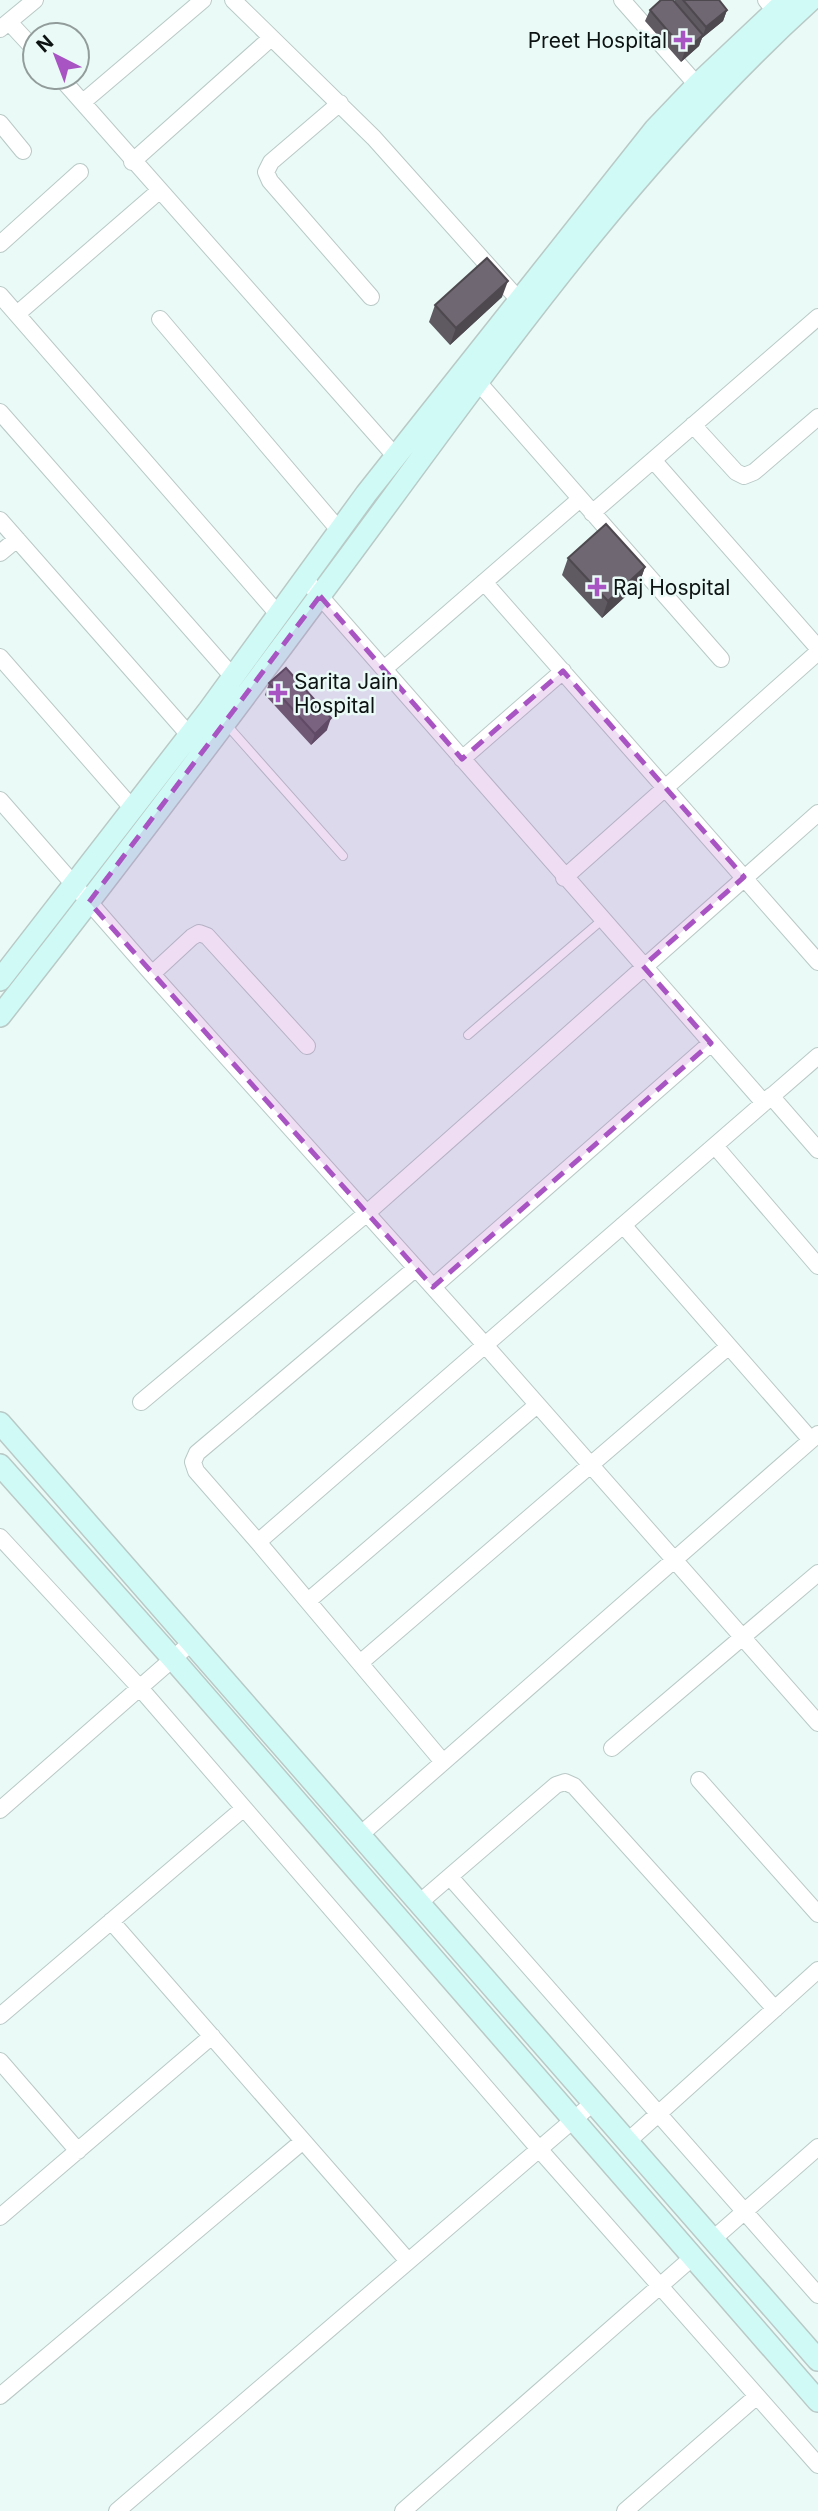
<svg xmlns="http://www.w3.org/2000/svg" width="818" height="2511" font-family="Inter,sans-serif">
	<rect width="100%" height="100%" fill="#eafaf7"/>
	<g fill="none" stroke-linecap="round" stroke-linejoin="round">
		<!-- lane casing -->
		<g stroke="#b9c9c6" stroke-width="10">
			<path id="lane" d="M226,724l117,132
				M468,1035l134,-115"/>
		</g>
		<!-- street casing -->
		<g stroke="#b9c9c6" stroke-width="18">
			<path id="street" d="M233,0l141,138 152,170
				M622,0l75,85
				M766,0l9,11
				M9,22l26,28
				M0,29l35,-29
				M60,77l336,380
				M83,102l120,-102
				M340,103l-69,59 -5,10 4,9 101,116
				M0,123l23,28
				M132,162l139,-124
				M0,244l80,-72
				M0,295l278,319
				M17,314l142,-123
				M160,319l179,211
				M471,374l250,285
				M0,412l233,265
				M693,425l43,47 8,4 10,-4 64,-55
				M653,460l165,188
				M592,513l226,-196
				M0,520l190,216
				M0,553l17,-14
				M305,579l459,524
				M484,582l334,380
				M0,657l133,152
				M384,669l196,-170
				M462,759l101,-88
				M0,800l152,174 333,371 333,378
				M564,878l254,-226
				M152,974l40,-37 7,-4 8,3 100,110
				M771,1096l47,54
				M715,1146l103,120
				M623,1225l188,215
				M416,1268l-219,185 -4,9 3,9 62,71 185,220
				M433,1287l278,-244
				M141,1402l226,-189 451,-400
				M0,1537l140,151 399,461 279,316
				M258,1542l560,-486
				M308,1601l229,-196
				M360,1663l369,-317
				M612,1748l206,-175
				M699,1780l119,134
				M0,1810l192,-168
				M360,1835l458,-401
				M450,1877l368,418
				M419,1903l137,-118 9,-3 9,4 201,223
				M111,1921l297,340
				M0,2016l244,-208
				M0,2061l78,90
				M627,2142l191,-172
				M0,2217l212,-181
				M712,2240l106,-93
				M0,2396l303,-255
				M117,2511l476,-408
				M403,2511l290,-254
				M625,2511l132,-115"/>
		</g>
		<!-- secondary casing -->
		<g stroke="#b9c9c6" stroke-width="24">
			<path id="secondary" d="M0,980l209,-270 157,-216 289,-365 42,-44 90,-85
				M0,1016c109,-139 216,-280 321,-422 153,-205 299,-421 490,-594
				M0,1423l818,937
				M0,1465l173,194 645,742"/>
		</g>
		<!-- lane -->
		<use href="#lane" stroke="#fff" stroke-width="8"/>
		<!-- street -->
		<use href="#street" stroke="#fff" stroke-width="16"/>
		<!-- secondary -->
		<use href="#secondary" stroke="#cffaf6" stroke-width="21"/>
	</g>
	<!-- wall -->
	<path fill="#5f5961" d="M675,0h44l8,10 -4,11 -21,17 -3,8 -18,16 -36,-41 5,-11 25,-8z
		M502,297l-52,48 -21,-23 6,-17z
		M568,558l77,9 -6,17 -37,34 -40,-43z
		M269,683l58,47 -16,15 -46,-50z"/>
	<!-- shaded-wall -->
	<path fill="#4e484f" d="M727,10l-4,11 -21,17 -3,8 -18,16 4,-11 18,-16 3,-8z
		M508,281l-6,16 -52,48 6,-17z
		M645,567l-6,17 -37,34 6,-17z
		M331,718l-4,12 -16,15 4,-11z"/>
	<!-- building -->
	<path fill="#6f6771" stroke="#4e484f" stroke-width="2" d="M661,0h12l30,35 -18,16 -35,-41z
		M683,0h36l8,10 -21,17z
		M487,258l21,23 -52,47 -21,-23z
		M606,524l39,43 -37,34 -40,-43z
		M286,668l45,50 -16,16 -46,-51z"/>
	<!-- marked area -->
	<path fill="#a954c3" fill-opacity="0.2" stroke="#a954c3" stroke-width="5" stroke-dasharray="14 9" stroke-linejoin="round" d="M320,596l142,163 101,-88 181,206 -101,89 68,77 -278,244 -344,-385z"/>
	<!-- markers -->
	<g fill="#a954c3" stroke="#eafaf7" stroke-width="2.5">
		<path d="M679.5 29.5h7v7h7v7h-7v7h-7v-7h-7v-7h7z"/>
		<path d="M593.5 576.5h7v7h7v7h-7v7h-7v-7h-7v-7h7z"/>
		<path d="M274.5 682.5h7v7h7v7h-7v7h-7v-7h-7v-7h7z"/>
	</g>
	<g text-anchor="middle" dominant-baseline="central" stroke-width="5" stroke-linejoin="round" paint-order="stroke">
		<!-- poi labels -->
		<g font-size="21" fill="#0d1212" stroke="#eafaf7" text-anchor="start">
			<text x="667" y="40" text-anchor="end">Preet Hospital</text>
			<text x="613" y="587">Raj Hospital</text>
			<text x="294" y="681">Sarita Jain<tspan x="294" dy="24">Hospital</tspan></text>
		</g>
	</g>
	<!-- north arrow -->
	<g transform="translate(56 56) rotate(318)"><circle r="33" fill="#eafaf7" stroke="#929d9b" stroke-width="2"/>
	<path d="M0-5L12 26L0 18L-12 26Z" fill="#a954c3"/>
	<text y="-10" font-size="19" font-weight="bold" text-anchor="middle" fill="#0d1212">N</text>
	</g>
</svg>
